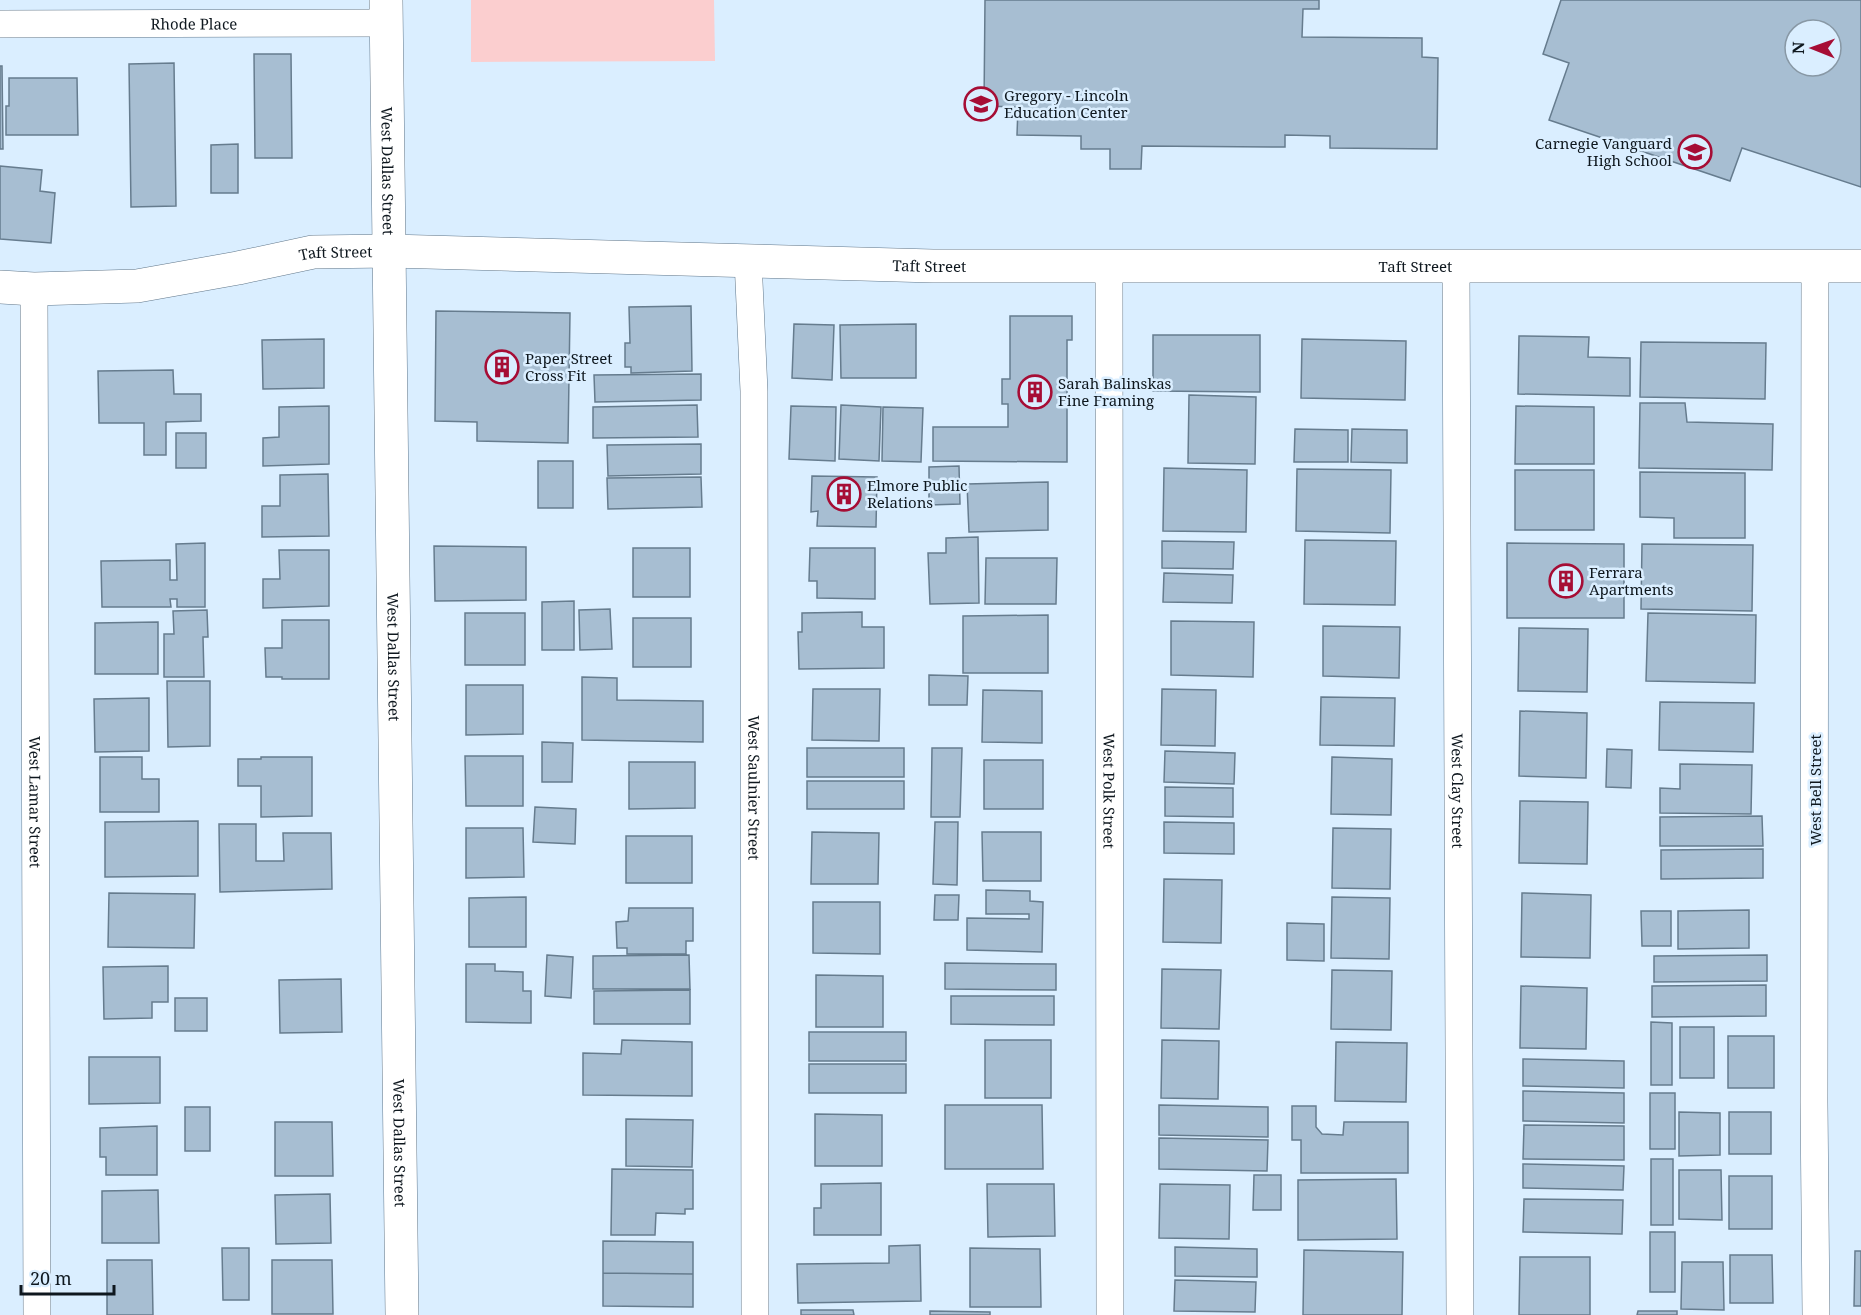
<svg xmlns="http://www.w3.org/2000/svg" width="1861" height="1315" font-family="'Noto Serif',serif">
	<rect width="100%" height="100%" fill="#daeeff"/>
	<!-- green -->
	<path fill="#fbcecf" d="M471,0h243l1,61 -244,1z"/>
	<!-- building -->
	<path fill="#a7bed2" stroke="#667c8e" stroke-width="1.5" fill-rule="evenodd" d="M985,0h334v9h-16l-1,28 120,1v19l16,1 -1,91 -107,-1v-12l-45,-1v12l-143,-1 -1,23h-31v-20h-29v-13l-64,-1 1,-28 -34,-1z
		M1561,0h300v187l-119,-39 -12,33 -181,-61 20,-57 -26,-9zM1795,30h36v36h-36z
		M254,54h37l1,104h-37z
		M174,63l2,143 -45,1 -2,-143z
		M0,66h2l1,83h-3z
		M9,78h68l1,57h-72v-29h3z
		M238,144v49h-27v-48z
		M0,166l42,4 -2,21 15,2 -4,50 -51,-4z
		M691,306l1,65 -61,2v-6h-6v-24h5l-1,-36z
		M436,311l134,2 -2,130 -91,-2v-19l-42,-1z
		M1010,316h62v24h-5v122l-134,-1v-34h75v-23h-6v-25h8z
		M794,324l40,1 -2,55 -40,-2z
		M916,324v54h-75l-1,-53z
		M1153,335h107v57l-107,-1z
		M1519,336l70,1 -1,20 42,1v38l-112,-2z
		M324,339v49l-61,1 -1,-49z
		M1302,339l104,2 -1,59 -104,-2z
		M1641,342l125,1 -1,56 -125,-2z
		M173,370l1,24h27v27l-35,1v33h-22v-32h-45l-1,-52z
		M701,374v26l-106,2 -1,-27z
		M1189,395l67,2 -1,67 -67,-1z
		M1640,403h45l2,19 86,2 -1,46 -133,-2z
		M697,405l1,32 -105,1v-31z
		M841,405l40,2 -2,54 -40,-2z
		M329,406v58l-66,2v-28l16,-1v-30z
		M791,406l45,1 -1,54 -46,-2z
		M1516,406l78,1v57h-79z
		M883,407l40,1 -2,54 -39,-1z
		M1295,429l53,1v32h-54z
		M1352,429l55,1v33l-56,-1z
		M176,433h30v35h-30z
		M701,444v30l-93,2 -1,-31z
		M538,461h35v47h-35z
		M959,466l1,38 -31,1v-38z
		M1164,468l83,2 -1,62 -83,-1z
		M1297,469l94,1 -1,63 -94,-2z
		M1515,470h79v60h-79z
		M1640,472l105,1v65h-71v-20l-34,-1z
		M328,474l1,62 -67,1v-31h18v-31z
		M812,476l65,1 -1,50 -59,-1 1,-15 -7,1z
		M701,477l1,30 -94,2 -1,-31z
		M1048,482v48l-79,2 -2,-48z
		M978,537l1,66 -49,1 -2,-51h18v-15z
		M1305,540l91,1 -1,64 -91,-1z
		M1162,541l72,1 -1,27 -71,-1z
		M205,543v64h-28v-8h-7l1,8h-69l-1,-46 69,-1v20h7l-1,-36z
		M1507,543l117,1v74h-117z
		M1642,544l111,1 -1,66 -111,-2z
		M434,546l92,1v53l-91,1z
		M633,548h57v49h-57z
		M810,548h65v51l-58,-1v-17h-8z
		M279,550h50v56l-66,2v-29h17z
		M986,558h71l-1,46h-71z
		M1164,573l69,2 -1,28 -69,-1z
		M574,601v49h-32v-48z
		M610,609l2,40 -32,1 -1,-40z
		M207,610l1,27h-5l1,40h-40v-43h10l-1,-23z
		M862,612v15h22v41l-85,1 -1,-37h4v-19z
		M465,613h60v52h-60z
		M1648,613l108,2 -1,68 -109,-2z
		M1048,615v58h-85v-57z
		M633,618h58v49h-58z
		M282,620h47v59h-47v-2h-16l-1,-29h17z
		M1171,621l83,1 -1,55 -82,-2z
		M158,622v52h-63v-51z
		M1323,626l77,1 -1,51 -76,-2z
		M1519,628l69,1 -1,63 -69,-1z
		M929,675l39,1 -1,29h-38z
		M582,677l35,1v22l86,1v41l-121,-2z
		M167,681h43v65l-42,1z
		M466,685h57v49l-57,1z
		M813,689h67l-1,52 -67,-1z
		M1162,689l54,1 -1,56 -54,-1z
		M983,690l59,1v52l-60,-1z
		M1321,697l74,1 -1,48 -74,-1z
		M149,698v53l-54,1 -1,-53z
		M1660,702l94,1 -1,49 -94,-2z
		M1520,711l67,2 -1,65 -67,-2z
		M542,742l31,1 -1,39h-30z
		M807,748h97v29h-97z
		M932,748h30l-2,69h-29z
		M1607,749l25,1 -1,38 -25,-1z
		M1165,751l70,2 -1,31 -70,-2z
		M465,756h58v50h-57z
		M100,757h42v22h17v33h-59z
		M261,757h51v59l-51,1v-31h-23v-27h23z
		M1332,757l60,2 -1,56 -60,-1z
		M984,760h59v49h-59z
		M629,762h66v46l-66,1z
		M1680,764l72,1 -1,49 -91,-1v-25l20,1z
		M807,781h97v28h-97z
		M1165,787l68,1v29l-68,-1z
		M1520,801l68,1 -1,62 -68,-1z
		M535,807l41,2 -1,35 -42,-2z
		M1762,816l1,30h-103v-29z
		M198,821v55l-93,1v-55z
		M935,822h23l-1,63 -24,-1z
		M1164,822l70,1v31l-70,-1z
		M219,824h37v37h28l-1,-28h48l1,56 -112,3z
		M466,828h57l1,49 -58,1z
		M1333,828l58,1 -1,60 -58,-1z
		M812,832l67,1 -1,51h-67z
		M982,832h59v49h-58z
		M626,836h66v47h-66z
		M1763,849v29l-102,1v-29z
		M1164,879l58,1 -1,63 -58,-1z
		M986,890l44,1v10l13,1 -1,50 -75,-2v-32l62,1v-5h-43z
		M109,893l86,1 -1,54 -86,-1z
		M1522,893l69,2 -1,63 -69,-1z
		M935,895h24l-1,25h-24z
		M526,897v50h-57v-49z
		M1332,897l58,1 -1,61 -58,-1z
		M813,902h67v52l-67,-1z
		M629,908h64v33h-7v13h-59v-6h-10l-1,-26 12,-1z
		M1749,910v38l-71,1v-38z
		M1641,911h30v35h-29z
		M1287,923l37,1v37l-37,-1z
		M547,955l26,2 -2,41 -26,-2z
		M689,955l1,34h-97v-33z
		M1767,955v26l-113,1v-26z
		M945,963l111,1v26l-111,-1z
		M466,964h29v7l28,1v19h8v32l-65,-1z
		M168,966v36h-16v16l-48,1 -1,-52z
		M1162,969l59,1 -2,59 -58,-1z
		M1332,970l60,1 -1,59 -60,-1z
		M816,975l67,1v51h-67z
		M341,979l1,53 -62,1 -1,-53z
		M1766,985v31l-114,1v-31z
		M1521,986l66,2 -1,61 -66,-1z
		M690,990v34h-96v-33z
		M951,996h103v29l-103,-1z
		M175,998h32v33h-32z
		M1651,1022l21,1v62h-21z
		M1680,1027h34v51h-34z
		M809,1032h97v29h-97z
		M1728,1036h46v52h-46z
		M622,1040l70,2v54l-109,-1v-42l38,1z
		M985,1040h66v58h-66z
		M1162,1040l57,1 -1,58 -57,-1z
		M1336,1042l71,1 -1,59 -71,-1z
		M89,1057h71v46l-71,1z
		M1523,1059l101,2v27l-101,-2z
		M809,1064h97v29h-97z
		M1523,1091l101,2v30l-101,-2z
		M1650,1093h25v56h-25z
		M945,1105h97l1,64h-98z
		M1159,1105l109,2v30l-109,-2z
		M1292,1106h24v21l6,7 21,1 1,-13h64v51h-107v-33h-9z
		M185,1107h25v44h-25z
		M1679,1112l41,1v42l-41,1z
		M1729,1112h42v42h-42z
		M815,1114l67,1v51h-67z
		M626,1119l67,1 -1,47 -66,-1z
		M275,1122h57l1,54h-58z
		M1524,1125l100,1v34l-101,-1z
		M157,1126v49h-51v-18h-6v-29z
		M1159,1138l109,2 -1,31 -108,-2z
		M1651,1159h22v66h-22z
		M1523,1164l101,2 -1,24 -100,-2z
		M612,1169l81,1v39h-8v5l-29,-1 -1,22h-44z
		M1679,1170h42l1,50 -43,-1z
		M1254,1175h27v35h-28z
		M1729,1176h43v53h-43z
		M1396,1179l1,60 -99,1v-60z
		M881,1183v52h-67v-27h7v-24z
		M987,1184h67l1,52 -67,1z
		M1160,1184l70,1 -1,54 -70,-1z
		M158,1190l1,53h-57v-52z
		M330,1194l1,49 -55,1 -1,-49z
		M1524,1199l99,1 -1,34 -99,-2z
		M1650,1232h25v60h-25z
		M603,1241l90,1v32l-90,-1z
		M920,1245l1,56 -123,2 -1,-39 92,-1v-17z
		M1175,1247l82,2v28l-82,-1z
		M222,1248h27v52h-26z
		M970,1248l70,1 1,58h-71z
		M1304,1250l99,2 -1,63h-99z
		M1855,1251h6v55h-7z
		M1730,1255h42l1,48h-43z
		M1520,1257h70v58h-71z
		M107,1260h45l1,55h-46z
		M272,1260h60l1,54h-61z
		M1682,1262h41l1,48 -43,-1z
		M603,1273l90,1v33l-90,-1z
		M1175,1280l81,2 -1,30 -81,-1z
		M801,1310h52l1,5h-53z
		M930,1311l60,1v3h-60z
		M1638,1311h39v4h-40z"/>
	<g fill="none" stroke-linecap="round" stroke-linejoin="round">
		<!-- street casing -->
		<g stroke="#61778a" stroke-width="28">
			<g id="street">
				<path id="s1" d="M0,24l386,-1"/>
				<path id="s2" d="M748,260l6,131 1,924"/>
				<path id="s3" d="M1109,266l1,1049"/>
				<path id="s4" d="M1456,266l4,1049"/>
				<path d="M1815,266l-1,837 2,212"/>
				<path id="s5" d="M34,289l3,1026"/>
			</g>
		</g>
		<!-- secondary casing -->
		<g stroke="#61778a" stroke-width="34">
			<g id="secondary">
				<path id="s6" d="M386,0l16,1315"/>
				<path id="s7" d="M0,287l34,2 103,-3 101,-18 75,-16 77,-1 543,15h928"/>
			</g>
		</g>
		<!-- street -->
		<use href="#street" stroke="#fff" stroke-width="27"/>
		<!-- secondary -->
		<use href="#secondary" stroke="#fff" stroke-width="33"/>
	</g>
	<!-- icons -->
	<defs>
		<g id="school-ring" transform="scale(1.725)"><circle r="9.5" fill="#daeeff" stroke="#a60d35" stroke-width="1.5"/><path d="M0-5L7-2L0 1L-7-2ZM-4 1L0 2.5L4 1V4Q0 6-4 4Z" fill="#a60d35"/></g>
		<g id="building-ring" transform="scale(1.725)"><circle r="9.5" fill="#daeeff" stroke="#a60d35" stroke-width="1.5"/><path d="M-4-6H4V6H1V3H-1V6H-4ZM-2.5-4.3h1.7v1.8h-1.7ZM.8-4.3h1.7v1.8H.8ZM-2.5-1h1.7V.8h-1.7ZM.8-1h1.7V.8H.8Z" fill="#a60d35"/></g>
	</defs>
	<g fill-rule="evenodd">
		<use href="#school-ring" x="981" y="104"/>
		<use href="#school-ring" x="1695" y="152"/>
		<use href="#building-ring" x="502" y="367"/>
		<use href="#building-ring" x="1035" y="392"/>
		<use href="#building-ring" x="844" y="494"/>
		<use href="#building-ring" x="1566" y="581"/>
	</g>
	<g text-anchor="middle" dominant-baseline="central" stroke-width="5" stroke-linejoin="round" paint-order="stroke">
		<!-- street labels -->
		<g font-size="15" fill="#0e171e" stroke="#daeeff">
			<text stroke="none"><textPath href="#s1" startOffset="194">Rhode Place</textPath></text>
			<text stroke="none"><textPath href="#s6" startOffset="171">West Dallas Street</textPath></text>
			<text stroke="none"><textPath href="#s7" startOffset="339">Taft Street</textPath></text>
			<text stroke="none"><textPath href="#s7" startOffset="933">Taft Street</textPath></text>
			<text stroke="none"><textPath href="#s7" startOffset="1419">Taft Street</textPath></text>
			<text stroke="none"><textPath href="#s6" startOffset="657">West Dallas Street</textPath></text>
			<text stroke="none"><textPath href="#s2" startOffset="528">West Saulnier Street</textPath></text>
			<text stroke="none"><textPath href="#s4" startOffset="525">West Clay Street</textPath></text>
			<text transform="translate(1815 790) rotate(-90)">West Bell Street</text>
			<text stroke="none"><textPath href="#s3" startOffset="525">West Polk Street</textPath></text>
			<text stroke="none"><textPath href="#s5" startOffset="513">West Lamar Street</textPath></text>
			<text stroke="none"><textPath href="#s6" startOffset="1143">West Dallas Street</textPath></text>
		</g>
		<!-- poi labels -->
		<g font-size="15" fill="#0e171e" stroke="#daeeff" text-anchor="start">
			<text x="1004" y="95">Gregory - Lincoln<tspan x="1004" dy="17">Education Center</tspan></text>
			<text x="1672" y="143" text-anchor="end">Carnegie Vanguard<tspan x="1672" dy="17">High School</tspan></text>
			<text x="525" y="358">Paper Street<tspan x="525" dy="17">Cross Fit</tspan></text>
			<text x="1058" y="383">Sarah Balinskas<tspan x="1058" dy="17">Fine Framing</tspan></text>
			<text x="867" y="485">Elmore Public<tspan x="867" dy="17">Relations</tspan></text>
			<text x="1589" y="572">Ferrara<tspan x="1589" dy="17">Apartments</tspan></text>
		</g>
	</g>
	<!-- north arrow -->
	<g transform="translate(1813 48) rotate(271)"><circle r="28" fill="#daeeff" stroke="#8898a5" stroke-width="1.5"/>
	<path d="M0-4.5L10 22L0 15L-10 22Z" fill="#a60d35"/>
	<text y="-9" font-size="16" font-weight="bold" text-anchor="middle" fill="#0e171e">N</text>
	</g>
	<!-- scale -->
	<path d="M21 1285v9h93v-9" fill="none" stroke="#0e171e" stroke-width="3"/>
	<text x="30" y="1285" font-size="18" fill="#0e171e" stroke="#daeeff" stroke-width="4.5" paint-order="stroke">20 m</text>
</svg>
